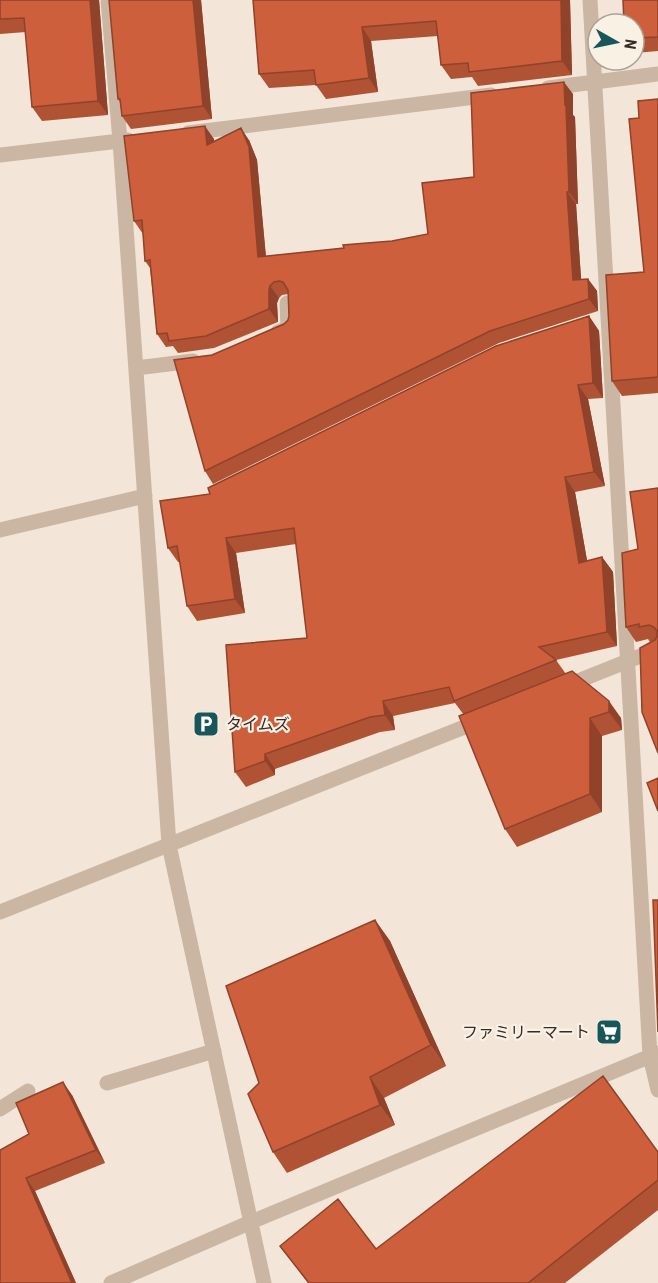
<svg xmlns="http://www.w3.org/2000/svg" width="658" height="1283" font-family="'Roboto Condensed','Noto Sans JP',sans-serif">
	<rect width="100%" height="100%" fill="#f3e6d8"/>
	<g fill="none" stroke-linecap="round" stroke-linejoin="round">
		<!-- minor -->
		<path stroke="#cbb6a4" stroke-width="15" d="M108,0l12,141 49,704 95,438
			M590,0l60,1056 8,34
			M548,88l110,-14
			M188,133l303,-38
			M0,155l128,-15
			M278,332l10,-4 -1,-25
			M136,368l57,-7
			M0,530l145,-34
			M563,687l95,-38
			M0,912l482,-192
			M107,1083l107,-32
			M0,1109l28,-18
			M111,1283l140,-61 407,-169"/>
	</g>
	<!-- wall -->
	<path fill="#b05234" d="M0,0h99l9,115 -66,6 -10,-14 -6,-75 -26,2z
		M109,0h92l11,119 -81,10 -9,-13 -2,-14 -2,-3z
		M253,0h317l2,75 -94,11 -6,-9 -21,2 -10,-14 -3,-29 -67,5 7,51 -52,7 -10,-14 -47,3 -10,-14z
		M658,0v51l-23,2 -1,-2v-27z
		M573,94v21l2,2 3,87h-2l5,75h7l9,12 1,20 -99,32 -286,141 -8,-13 7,-116 72,-31 4,-4 1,-4 -1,-22 -6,1 -3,3 -2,5 1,19 -64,26 -36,5 -5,-7 -7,1 -9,-13 -7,-66 -5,-7 -2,-27 -9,-13 80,-82v2l35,-1 8,20 9,96 78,-8 48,-7 36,-7 46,-57z
		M658,99v294l-36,3 -10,-15 32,-109 -5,-154z
		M589,316l10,15 4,67 -15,1 17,87 -30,6 12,69 15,-4 11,15 4,74 -61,14 10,14 55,44 1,12 -20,6v76l-85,35 -12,-18 -41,-114 -9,-12 -62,13 2,14 -15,2 -105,37v6l-29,12 -11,-15 72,-134 -11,-94 -60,9 9,60 -48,8 -10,-15 -7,-44h-2l-10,-14 42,-54z
		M658,488v265l-4,-112 -4,1 -2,-3 -12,3 -10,-15 12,-78z
		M375,920l15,21 56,125 -62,32 11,27 -108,48 -14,-21 -14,-69z
		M72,1095l33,68 -70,28 41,92h-76l29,-149z
		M658,1152v58l-93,73h-257l-28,-37 96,3z"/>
	<!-- shaded-wall -->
	<path fill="#90422a" d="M90,0h9l9,115 -10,-14z
		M193,0h8l11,119 -9,-13z
		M561,0h9l2,75 -10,-14z
		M362,27l9,14 7,51 -9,-14z
		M564,82l9,12v21l2,2 3,87 -9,-12z
		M205,126l9,13 1,18 -8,-12z
		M241,128l8,12 8,20 10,110 -9,-13z
		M567,192l9,12 6,88 -9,-12z
		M588,279l9,12 1,20 -9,-12z
		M270,286l9,12 -2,5 1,19 -9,-13v-19z
		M589,316l10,15 4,67 -10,-15z
		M578,385l10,14 17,87 -11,-14z
		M565,477l10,15 15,85 -11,-14z
		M226,538l10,15 9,60 -10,-14z
		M602,557l11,15 4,74 -10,-14z
		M383,701l10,15 2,14 -10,-15z
		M609,701l12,17 1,12 -13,-18z
		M590,718l12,18v76l-12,-18z
		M265,754l10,15v6l-10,-14z
		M375,920l15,21 56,125 -15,-21z
		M370,1077l14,21 11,27 -15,-20z
		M63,1082l9,13 33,68 -9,-13z
		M26,1178l9,13 41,92h-4z"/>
	<!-- building -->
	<path fill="#cd5f3c" stroke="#90422a" stroke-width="1.5" d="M0,0h90l8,101 -66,6 -8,-89 -24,1z
		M109,0h84l10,106 -81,10 -2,-17h-2z
		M253,0h308l1,61 -93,11 -1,-9 -27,2 -5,-44 -74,6 7,51 -53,7 -2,-15 -55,4z
		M623,0h35v37l-24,1v-14h-10z
		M564,82l1,23h1l3,87h-2l6,88 15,-1 1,20 -99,32 -285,140 -31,-111 38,-5 72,-31 4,-4 1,-4 -1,-26 -5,-8 -4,-1 -5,1 -4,4 -1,4v19l-63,27 -37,5 -2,-8 -10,1 -7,-74 -5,1 -3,-41 -8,1 -10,-85 81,-10 2,19 34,-17 8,19 9,110 86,-9 -1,-3 49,-4 36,-7 -6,-51 52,-6 -3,-84z
		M658,99v278l-46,4 -6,-106 38,-3 -15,-153 10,-1 -1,-17z
		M589,316l4,67 -15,2 16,87 -29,5 14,86 23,-6 5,75 -68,15 17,13 -102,41 -5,-14 -66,14 2,14 -15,2 -105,37v7l-30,11 -9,-127 81,-7 -13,-110 -68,10 9,61 -48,7 -10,-60 -9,2 -8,-47 50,-7 -2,-6 288,-142z
		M658,488v265l-16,-41 -2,-64 15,-8 2,-4v-5l-3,-4 -5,-2 -10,2v-3l-13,3 -4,-74 16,-4 -8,-57z
		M572,671l37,30v11l-19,6v76l-85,35 -46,-113z
		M658,778v33l-11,-28z
		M653,900h5v132z
		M375,920l56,125 -61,32 10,28 -107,47 -25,-58 11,-11 -33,-97z
		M603,1076l55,76v28l-130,103h-219l-29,-37 58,-47 38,50z
		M63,1082l33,68 -70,28 46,105h-72v-133l29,-16 -13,-31z"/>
	<!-- icons -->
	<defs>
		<g id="parking-square" transform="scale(1.35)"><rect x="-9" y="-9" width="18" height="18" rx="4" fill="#19565a" stroke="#faf1e5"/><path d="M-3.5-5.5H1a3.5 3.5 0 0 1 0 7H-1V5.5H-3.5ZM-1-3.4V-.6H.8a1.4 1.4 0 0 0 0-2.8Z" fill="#fff"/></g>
		<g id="supermarket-square" transform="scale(1.35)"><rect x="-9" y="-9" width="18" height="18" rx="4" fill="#19565a" stroke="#faf1e5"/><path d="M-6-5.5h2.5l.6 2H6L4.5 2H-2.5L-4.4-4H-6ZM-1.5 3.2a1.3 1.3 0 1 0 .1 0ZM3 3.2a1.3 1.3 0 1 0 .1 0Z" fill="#fff"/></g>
	</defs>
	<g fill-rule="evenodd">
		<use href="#parking-square" x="206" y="724"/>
		<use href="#supermarket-square" x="609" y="1032"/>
	</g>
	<g text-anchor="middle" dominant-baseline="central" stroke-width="4.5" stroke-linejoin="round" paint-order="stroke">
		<!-- poi labels -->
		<g font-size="16" fill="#362b26" stroke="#faf1e5" text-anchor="start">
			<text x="226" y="724">タイムズ</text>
			<text x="590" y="1032" text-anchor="end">ファミリーマート</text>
		</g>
	</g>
	<!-- north arrow -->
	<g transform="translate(616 42) rotate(99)"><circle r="28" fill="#faf1e5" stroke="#aca299" stroke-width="1.5"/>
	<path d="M0-4.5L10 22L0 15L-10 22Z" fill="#19565a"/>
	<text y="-9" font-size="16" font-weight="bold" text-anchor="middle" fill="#362b26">N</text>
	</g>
</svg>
